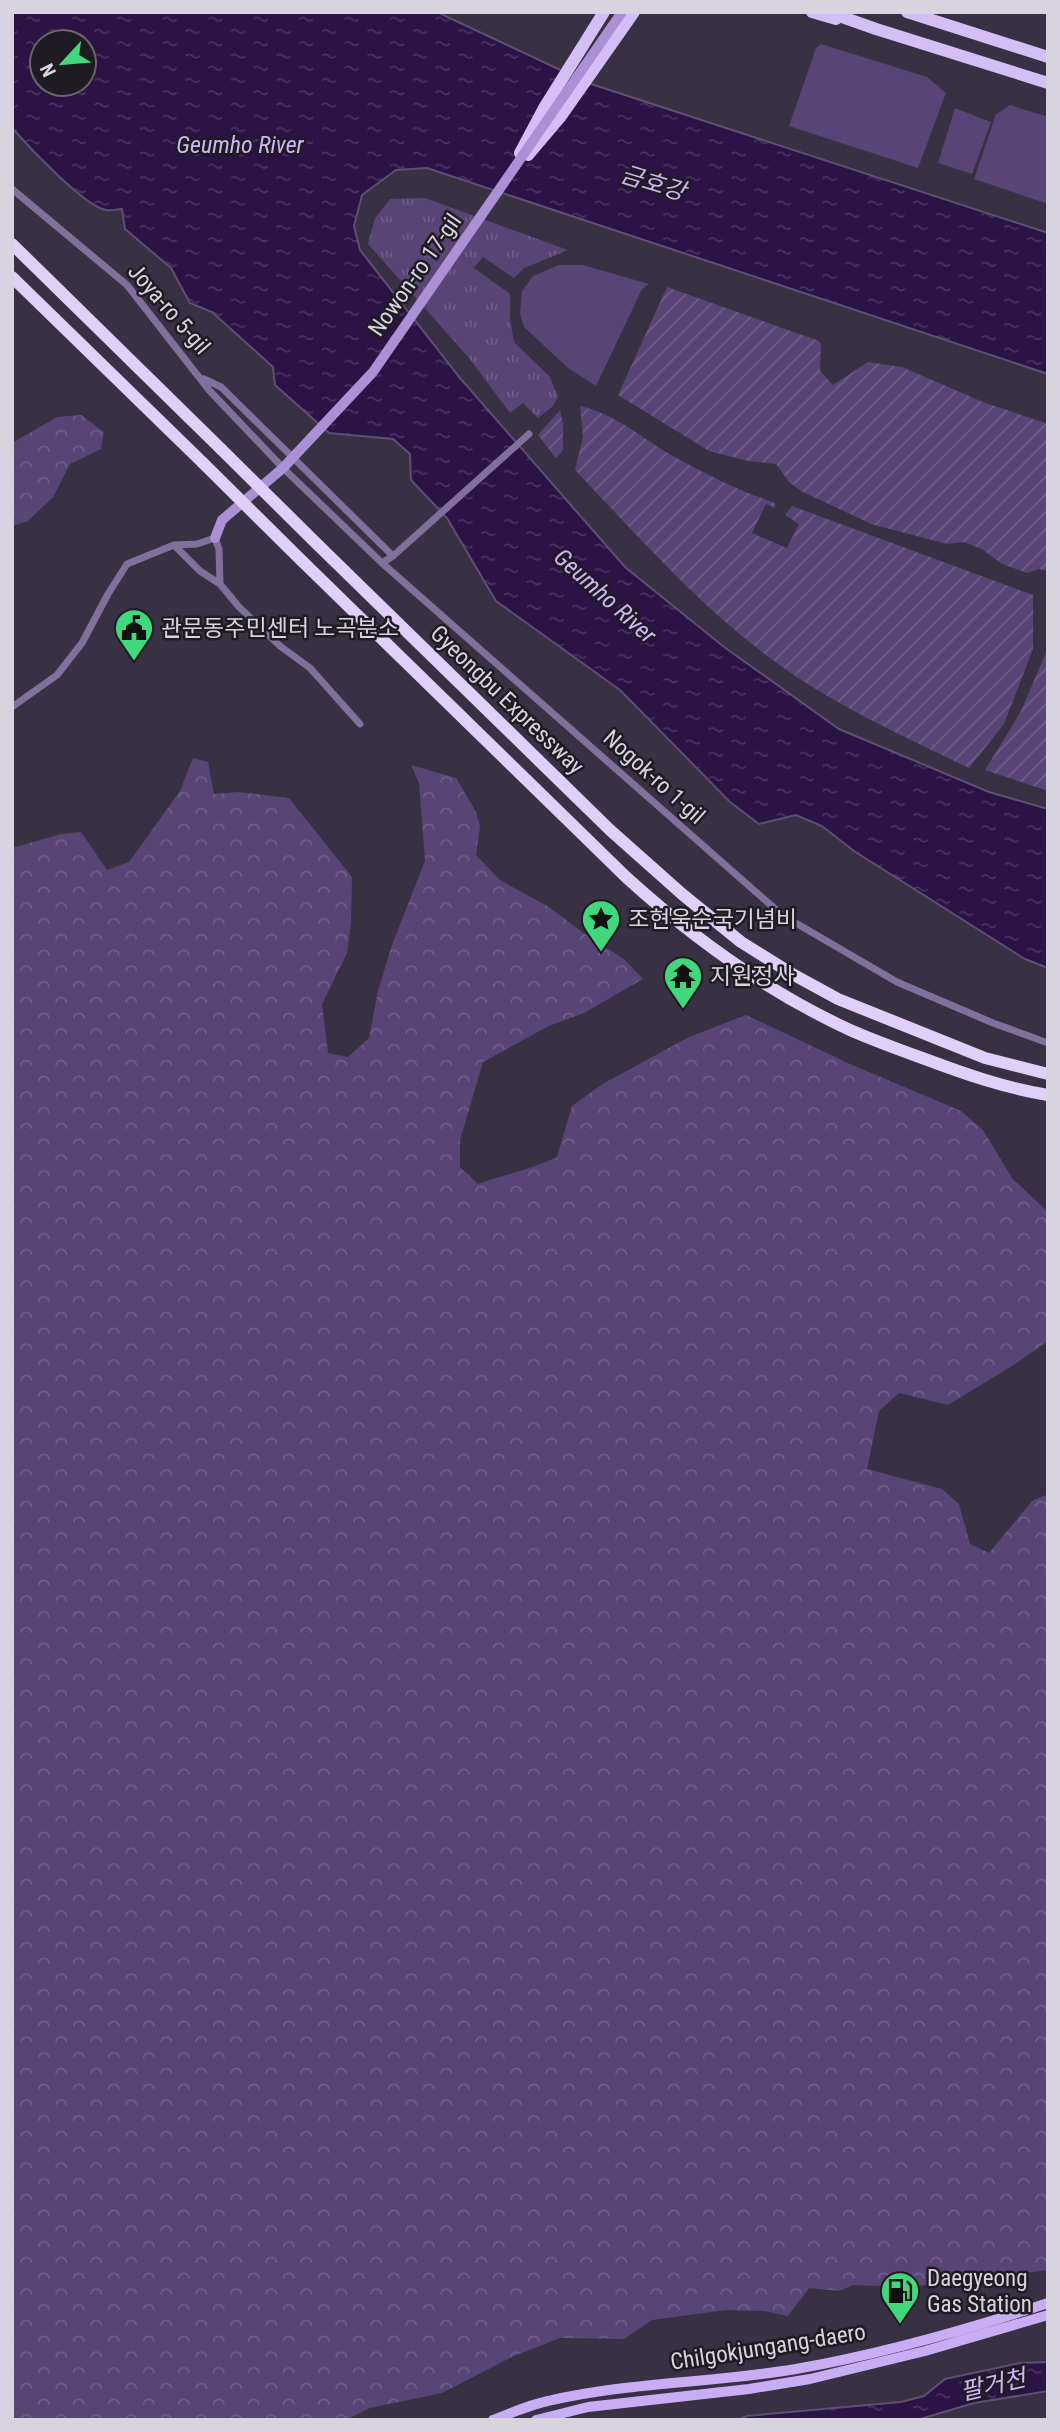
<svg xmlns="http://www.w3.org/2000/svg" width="1060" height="2432" font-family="'Roboto Condensed','Noto Sans KR',sans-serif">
	<defs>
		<pattern id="grass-tufts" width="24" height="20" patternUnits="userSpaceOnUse" patternTransform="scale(1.75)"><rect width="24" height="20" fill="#584475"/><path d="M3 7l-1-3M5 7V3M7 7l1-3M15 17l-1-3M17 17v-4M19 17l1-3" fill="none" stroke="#6f5e88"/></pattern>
		<pattern id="forest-crowns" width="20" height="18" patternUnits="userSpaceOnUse" patternTransform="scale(1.75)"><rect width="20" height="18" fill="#584475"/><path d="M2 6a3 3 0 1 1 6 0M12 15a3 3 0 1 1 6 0" fill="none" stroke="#6f5e88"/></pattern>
		<pattern id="garden-furrows" width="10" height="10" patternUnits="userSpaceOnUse" patternTransform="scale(1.75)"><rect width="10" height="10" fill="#584475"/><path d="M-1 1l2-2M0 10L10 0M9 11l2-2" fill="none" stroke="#6f5e88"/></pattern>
		<pattern id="water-ripples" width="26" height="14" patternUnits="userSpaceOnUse" patternTransform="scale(1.75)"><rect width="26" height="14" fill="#2b1345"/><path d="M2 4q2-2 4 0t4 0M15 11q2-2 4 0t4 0" fill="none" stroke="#49345f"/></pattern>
	</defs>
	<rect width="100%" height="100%" fill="#383143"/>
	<!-- grass -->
	<path fill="url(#grass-tufts)" d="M425,198l143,52 -44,18 -10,10 -31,-21 -9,11 36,26v24l4,24 36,35 8,20 -5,9 -15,12 -15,-15 -13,10 -41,-55 -101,-114 7,-26 15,-19z"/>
	<!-- forest -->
	<path fill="url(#forest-crowns)" d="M81,415l23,17 -3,17 -31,15 -17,33 -25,24 -16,5v-83l45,-26z
		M193,758l15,4 6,32 25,-2 50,6 63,79 -1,45 -4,31 -25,51 6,49 20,4 21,-19 9,-47 14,-46 33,-84 -6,-78 -8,-18 45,13 20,34 4,14 -4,29 24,25 49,27 33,25 42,27 19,20 -59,34 -35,13 -66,36 -23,78v27l18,17c26,-9 54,-15 79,-27l15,-51 29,-21 88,-48 57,-22 104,49 111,47 22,19 29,48 36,34v129l-36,25 -64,39 -49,-12 -20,18 -12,58 75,20 17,15 11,40 19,9 43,-52 16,-7v776l-140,17 -55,-2 -14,6 -30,-3 -21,28 -24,-5 -38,-1 -74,10 -28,19 -64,-1 -46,18 -72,37 -72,15 -24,12h-334v-1572l49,-14 20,-2 26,38 22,-8 51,-71z"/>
	<!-- garden -->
	<path fill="url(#garden-furrows)" d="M667,287l152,54 2,4 -1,26 13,14 35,-23 34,5 81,35 65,22v147l-9,-2 -12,4 -25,-9 -20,-15 -18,-7 -17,2 -76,-20 -70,-33 -12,-9 -13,-18 -28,-3 -39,-10 -91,-56z
		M580,406c32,7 59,29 86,46 35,20 71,38 109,51v5l-9,-4 -14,29 35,15 12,-24 -14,-9 7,-9 241,89v54l-29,75 -35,44c-68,-33 -138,-64 -199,-110 -73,-54 -133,-123 -195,-188l8,-33z
		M560,410l3,14v26l-7,8 -18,-23z
		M1048,648v143l-63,-21 35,-57z"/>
	<!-- pitch -->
	<path fill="#584475" d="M821,44l106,33 19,16 -28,75 -129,-42 27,-78z
		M1010,105l38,12v87l-74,-25 22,-65z
		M955,108l36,14 -19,52 -34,-11z
		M559,265h24l66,19 -7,5 -46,97 -28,-18 -44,-41 -4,-13 2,-23 11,-15z"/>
	<!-- water -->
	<path fill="url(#water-ripples)" stroke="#5f4d73" stroke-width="2" fill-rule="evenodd" d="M12,12h425l151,71 460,150v141l-621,-206 -31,2 -34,25 -8,31 6,24 100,128 165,189 99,80 115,82 150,63 59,17v159l-23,-9 -171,-108 -32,-25 -26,-11 -37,9 -29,-22 -110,-112 -124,-89 -49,-83 -36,-38 -1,-26 -17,-15 -64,-6 -54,-48 -2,-18 -61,-55 -22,-9 -19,-35 -46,-39 -3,-20c-5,0 -11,2 -16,1 -21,-3 -79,-65 -94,-82zM42,42h42v42h-42z
		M1048,2362v29l-74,12 -57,17h-180l10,-4 43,-4 111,-10 23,-6 21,-17 75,-16z"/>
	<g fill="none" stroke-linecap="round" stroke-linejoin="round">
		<!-- minor -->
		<path stroke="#81709b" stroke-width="7" d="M12,189l115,96 82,105 74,78 99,95 400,352 115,67 96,41 55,20
			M204,379l17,8 172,169 -11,7
			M174,545l26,26 20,13
			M393,556l136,-122
			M12,707l45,-32 25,-32 26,-49 19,-30 47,-19 23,-1 18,-6 4,11 1,35 19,23 41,39 30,22 50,56"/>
		<!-- secondary -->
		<path stroke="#ab90d5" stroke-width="10" d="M215,538l7,-18 61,-52"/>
		<!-- primary -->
		<path stroke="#c9adf4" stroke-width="10" d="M493,2420c18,-7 36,-15 55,-19 81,-19 166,-18 248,-32 85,-15 170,-39 252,-66
			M536,2420l52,-13 161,-18 61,-10 115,-28 123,-36"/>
		<!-- trunk -->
		<path stroke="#d4bef6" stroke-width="12" d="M812,12l24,7
			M828,12l48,17 172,54
			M907,12l141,45
			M520,153l24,-45 60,-96
			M528,155l33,-39 73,-104"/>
		<!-- motorway -->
		<path stroke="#dfcff9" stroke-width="12" d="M12,244l209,205
			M12,277l191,186
			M318,545l292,285 72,64 59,48 53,33 44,24 147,59 63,16
			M302,561l324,316c67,61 142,115 224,153 25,11 50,20 75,29 40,15 80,29 123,36"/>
		<!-- secondary-bridge -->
		<path stroke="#ab90d5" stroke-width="10" d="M283,468l90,-96 249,-360"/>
		<!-- motorway-bridge -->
		<path stroke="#dfcff9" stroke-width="12" d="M221,449l97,96
			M203,463l99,98"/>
	</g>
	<!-- icons -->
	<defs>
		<g id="civic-pin" transform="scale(2.0125)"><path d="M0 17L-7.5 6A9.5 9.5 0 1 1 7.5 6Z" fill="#41d77c" stroke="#1e1b23"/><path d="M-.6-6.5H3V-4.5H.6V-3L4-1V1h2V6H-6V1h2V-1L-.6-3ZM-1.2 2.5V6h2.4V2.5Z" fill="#111"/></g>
		<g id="sight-pin" transform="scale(2.0125)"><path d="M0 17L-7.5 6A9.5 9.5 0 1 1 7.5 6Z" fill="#41d77c" stroke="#1e1b23"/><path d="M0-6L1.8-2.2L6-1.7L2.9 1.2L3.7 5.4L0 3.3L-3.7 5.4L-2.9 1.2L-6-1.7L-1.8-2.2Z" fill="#111"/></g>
		<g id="temple-pin" transform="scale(2.0125)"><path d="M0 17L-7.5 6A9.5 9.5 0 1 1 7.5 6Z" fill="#41d77c" stroke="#1e1b23"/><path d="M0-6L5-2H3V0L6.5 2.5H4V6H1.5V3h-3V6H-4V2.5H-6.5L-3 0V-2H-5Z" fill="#111"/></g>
		<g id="fuel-pin" transform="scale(2.0125)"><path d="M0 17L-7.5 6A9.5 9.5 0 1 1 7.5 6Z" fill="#41d77c" stroke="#1e1b23"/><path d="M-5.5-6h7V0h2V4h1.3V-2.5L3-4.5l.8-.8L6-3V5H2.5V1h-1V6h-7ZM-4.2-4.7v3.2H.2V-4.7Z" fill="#111"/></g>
	</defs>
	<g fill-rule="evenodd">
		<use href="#civic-pin" x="134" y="628"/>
		<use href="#sight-pin" x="601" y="919"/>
		<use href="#temple-pin" x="683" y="976"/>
		<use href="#fuel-pin" x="900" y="2291"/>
	</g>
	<g text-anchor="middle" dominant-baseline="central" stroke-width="5" stroke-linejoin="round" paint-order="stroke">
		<!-- street labels -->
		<g font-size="23" fill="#d8d4df" stroke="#1e1b23">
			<text transform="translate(415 275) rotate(-55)">Nowon-ro 17-gil</text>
			<text transform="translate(169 309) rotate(49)">Joya-ro 5-gil</text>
			<text transform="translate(507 700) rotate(44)">Gyeongbu Expressway</text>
			<text transform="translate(654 777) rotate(42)">Nogok-ro 1-gil</text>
			<text transform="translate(768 2347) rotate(-9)">Chilgokjungang-daero</text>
		</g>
		<!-- poi labels -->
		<g font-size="23" fill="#d8d4df" stroke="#1e1b23" text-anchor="start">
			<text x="161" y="628">관문동주민센터 노곡분소</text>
			<text x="628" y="919">조현욱순국기념비</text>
			<text x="710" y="976">지원정사</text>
			<text x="927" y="2278">Daegyeong<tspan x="927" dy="26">Gas Station</tspan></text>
		</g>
		<!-- water labels -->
		<g font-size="24" font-style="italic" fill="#cfb5f8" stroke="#1e1b23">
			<text x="240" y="145">Geumho River</text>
			<text transform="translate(653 183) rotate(17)">금호강</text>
			<text transform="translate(605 596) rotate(42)">Geumho River</text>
			<text transform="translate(993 2385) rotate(-13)">팔거천</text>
		</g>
	</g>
	<!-- border -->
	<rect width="1060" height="2432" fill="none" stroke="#d8d4df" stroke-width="28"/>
	<!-- north arrow -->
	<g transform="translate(63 63) rotate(244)"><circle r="33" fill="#1e1b23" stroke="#68656e" stroke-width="2"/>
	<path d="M0-5L12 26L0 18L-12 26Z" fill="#41d77c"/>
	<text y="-10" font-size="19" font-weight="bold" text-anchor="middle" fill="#d8d4df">N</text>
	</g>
</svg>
